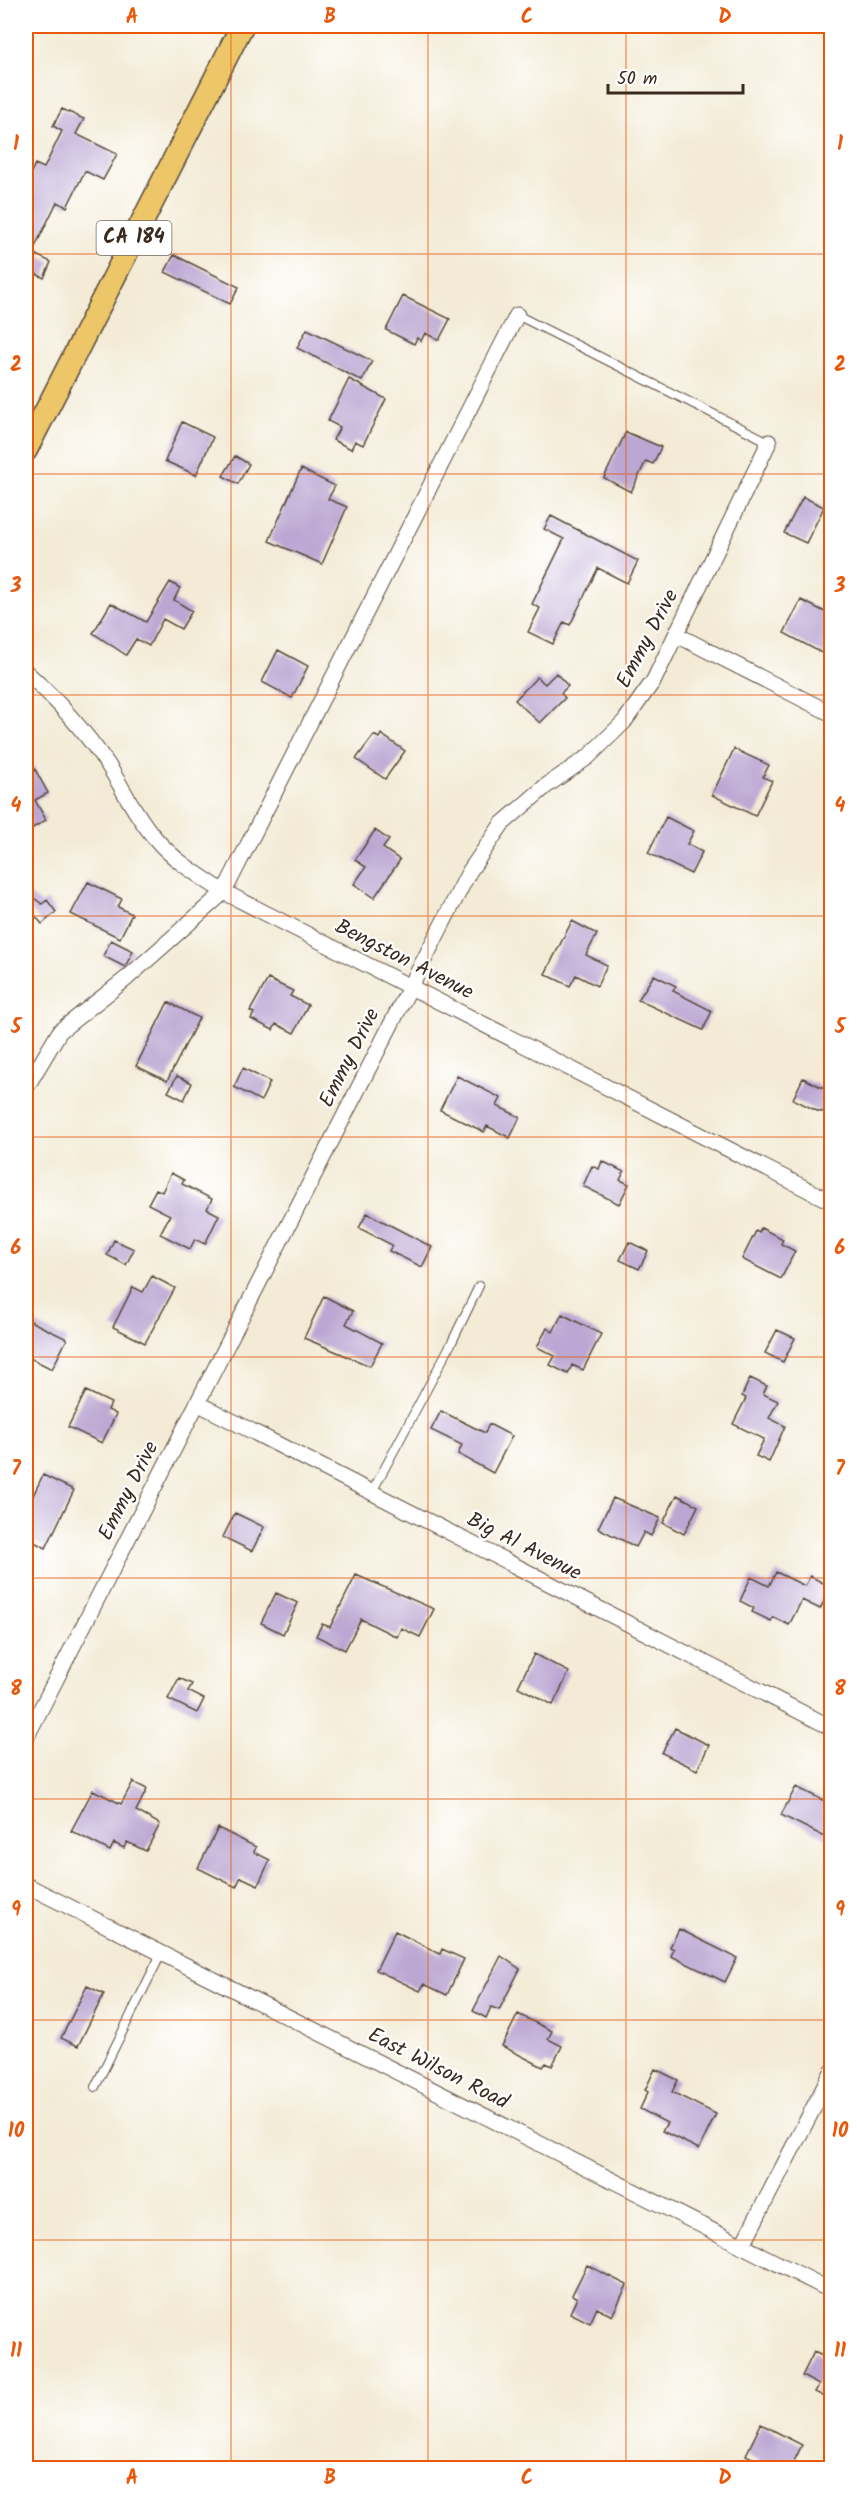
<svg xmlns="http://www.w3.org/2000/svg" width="857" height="2494" font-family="Kalam,sans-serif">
	<rect width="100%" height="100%" fill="#fff"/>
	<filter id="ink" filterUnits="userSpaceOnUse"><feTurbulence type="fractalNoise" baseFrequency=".0167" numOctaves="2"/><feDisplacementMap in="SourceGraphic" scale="12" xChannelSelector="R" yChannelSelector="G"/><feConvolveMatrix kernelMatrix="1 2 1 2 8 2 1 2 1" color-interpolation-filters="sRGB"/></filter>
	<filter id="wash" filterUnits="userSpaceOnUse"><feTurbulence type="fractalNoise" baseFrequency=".008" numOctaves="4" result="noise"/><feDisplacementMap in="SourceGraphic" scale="24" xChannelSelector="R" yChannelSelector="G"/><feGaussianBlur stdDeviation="1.35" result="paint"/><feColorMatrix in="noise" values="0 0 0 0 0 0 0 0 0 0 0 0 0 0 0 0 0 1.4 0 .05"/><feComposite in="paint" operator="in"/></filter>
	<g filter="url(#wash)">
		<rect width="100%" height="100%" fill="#f3ebd6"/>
		<g id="blocks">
			<!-- building -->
			<path fill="#bba7d3" d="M62,109l22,10 -8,15 41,20 -14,26 -18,-9 -18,36 -10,-5 -25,51 19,9 -7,16 -18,-9v-70l4,-10 -4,-3v-3l9,-19 9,4 18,-37 -9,-5z
				M174,255l65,32 -9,17 -65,-32z
				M403,296l47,23 -11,21 -14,-7 -4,8 -4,-3 -3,6 -28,-14z
				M307,329l65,32 -10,20 -65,-33z
				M349,379l37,20 -23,46 -8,-4 -4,8 -18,-9 7,-13 -12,-6z
				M182,422l31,15 -17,38 -31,-14z
				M626,432l35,15 -8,17 -7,-3 -15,31 -27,-14z
				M235,456l14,8 -11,20 -15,-8z
				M301,469l34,17 -7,13 19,8 -25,57 -53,-23z
				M803,497l21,10 -18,36 -22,-10z
				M551,516l87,45 -11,22 -29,-15 -28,57 -6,-3 -11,22 -25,-12 12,-24 -8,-4 32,-65 -20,-10z
				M170,582l10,6 -6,12 18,11 -11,18 -18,-10 -14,27 -13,-7 -10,16 -33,-22 18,-30 35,19z
				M801,600l30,15v43l-47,-25z
				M278,650l30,16 -16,32 -30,-16z
				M556,673l12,13 -7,7 4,5 -25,25 -25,-23 22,-23 8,7z
				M381,734l24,17 -20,28 -29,-20 18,-24 5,3z
				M734,749l35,16 -6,12 9,4 -17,35 -43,-21z
				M26,753l22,40 -13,7 11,20 -20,12z
				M666,817l28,14 -7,13 15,8 -11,22 -43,-21z
				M375,830l14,10 -6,8 17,12 -26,38 -20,-14 12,-17 -11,-7z
				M88,882l34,17 -4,8 14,7 -12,24 -49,-24z
				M26,892l16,12 5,-4 9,12 -14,12 -16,-19z
				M572,921l25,13 -11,21 21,10 -10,21 -21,-11 -6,11 -25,-12z
				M111,940l22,11 -8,16 -22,-11z
				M654,975l22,11 -3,5 39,20 -9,19 -65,-30z
				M268,979l25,12 -3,5 18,9 -14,28 -18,-9 -3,6 -22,-11 3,-6 -4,-2z
				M168,1002l31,16 -32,63 -31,-15z
				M243,1068l27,14 -9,19 -27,-14z
				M177,1076l15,7 -8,17 -16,-8z
				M457,1076l44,22 -4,8 23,11 -10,21 -23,-12 -3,6 -44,-22z
				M803,1078l18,9h10v24l-12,1 -26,-13z
				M602,1161l22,11 -4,8 9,4 -10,20 -36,-18 9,-20 7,3z
				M171,1173l13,7 -2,4 30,15 -5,10 12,6 -14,29 -10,-5 -5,10 -30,-15 10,-19 -22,-11 8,-15 6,3z
				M367,1213l65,34 -10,20 -33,-16 3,-6 -33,-17z
				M761,1228l22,11 -2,5 14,7 -14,28 -39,-20 14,-28 3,2z
				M114,1240l20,9 -8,16 -19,-10z
				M629,1242l19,9 -9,18 -19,-9z
				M152,1276l23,12 -30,55 -32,-16 20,-40 10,5z
				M324,1296l29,15 -7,13 36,19 -12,23 -66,-28z
				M562,1314l39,20 -18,36 -11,-5 -4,9 -18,-9 5,-9 -18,-9 10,-19 6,4z
				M26,1319l41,20 -15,30 -26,-13z
				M777,1330l18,8 -12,24 -18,-9z
				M750,1378l17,8 -4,8 15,7 -9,17 16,8 -16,36 -13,-6 8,-17 -31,-15 13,-26 -4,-2z
				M86,1391l25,12 -3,7 8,4 -14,29 -34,-16z
				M441,1411l44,22 4,-9 23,12 -19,37 -35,-19 4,-9 -31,-15z
				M43,1475l31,15 -28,58 -20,-10v-28z
				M677,1495l21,11 -14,28 -21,-11z
				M613,1498l47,20 -9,18 -7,-4 -8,15 -38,-19z
				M235,1513l29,14 -12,24 -29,-14z
				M776,1572l29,14 5,-10 21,11 -11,22 -18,-9 -13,25 -16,-8 -2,4 -19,-9 2,-4 -14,-7 11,-24 18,9z
				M356,1575l78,34 -14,28 -19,-9 -4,9 -36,-18 -16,31 -29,-14 6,-12 8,3z
				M276,1593l22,10 -15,31 -22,-11z
				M534,1654l35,18 -16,33 -35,-18z
				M179,1678l13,6 -4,7 16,8 -7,14 -29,-14z
				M675,1728l34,17 -12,25 -35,-17z
				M133,1782l14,7 -11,22 24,13 -14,27 -19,-9 -3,6 -10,-5 -4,8 -39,-20 22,-41 28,14z
				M796,1787l35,17v36l-50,-25z
				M218,1828l38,19 -2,5 16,8 -12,25 -17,-8 -5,10 -38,-19z
				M679,1929l58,29 -12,24 -54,-26 3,-7 -4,-2z
				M395,1931l45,23 2,-5 22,10 -17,36 -23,-11 -4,7 -44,-21z
				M501,1956l19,13 -21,41 -8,-3 -5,11 -13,-7z
				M87,1986l17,8 -26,52 -17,-8z
				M518,2014l34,17 -4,8 14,7 -10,20 -6,-3 -3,4 -41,-21z
				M655,2069l23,11 -6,12 44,22 -17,35 -37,-18 5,-8 -27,-14 8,-17 -3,-2z
				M587,2265l40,20 -15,31 -15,-8 -7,15 -20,-10 7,-15 -5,-3z
				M814,2352l17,8v40l-16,-8 4,-7 -17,-9z
				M761,2424l41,21 -12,24h-16l-28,-14z"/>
		</g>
	</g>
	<g filter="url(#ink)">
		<use href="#blocks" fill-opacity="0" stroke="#57473a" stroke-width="1.5"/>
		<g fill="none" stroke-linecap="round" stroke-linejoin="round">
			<!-- lane casing -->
			<g stroke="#57473a" stroke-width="10">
				<path id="lane" d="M517,315l252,127
					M372,1492l80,-150 27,-56
					M95,2087l66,-133"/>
			</g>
			<!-- street casing -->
			<g stroke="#57473a" stroke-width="17">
				<path id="street" d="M677,635l155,79
					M26,672c31,28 58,58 82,93 16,25 27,50 47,73 19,23 45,38 69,54l608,310
					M26,1088l34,-57 67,-53 97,-86 293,-577
					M197,1403l635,325
					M26,1738l443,-866 33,-48 44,-38 42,-29 36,-35 30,-42 115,-238
					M26,1885l806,406
					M742,2246l90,-174"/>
			</g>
			<!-- primary casing -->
			<g stroke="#57473a" stroke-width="25">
				<path id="primary" d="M26,450l216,-424"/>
			</g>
			<!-- lane -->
			<use href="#lane" stroke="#fff" stroke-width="8"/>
			<!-- street -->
			<use href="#street" stroke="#fff" stroke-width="15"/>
			<!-- primary -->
			<use href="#primary" stroke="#ecc669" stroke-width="22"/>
		</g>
	</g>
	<!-- grid -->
	<path fill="none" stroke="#e8590c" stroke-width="1.5" stroke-opacity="0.55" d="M231,26v2442M428,26v2442M626,26v2442M26,254h806M26,474h806M26,695h806M26,916h806M26,1137h806M26,1357h806M26,1578h806M26,1799h806M26,2020h806M26,2240h806"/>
	<g text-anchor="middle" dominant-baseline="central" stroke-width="4.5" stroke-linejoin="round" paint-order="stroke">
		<!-- shield labels -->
		<rect fill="#fff" stroke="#766a62" stroke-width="1.5" x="96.5" y="221" width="75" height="34" rx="4.5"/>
		<g font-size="20" font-weight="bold" fill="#3b2a1e">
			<text x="134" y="238">CA 184</text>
		</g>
		<!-- street labels -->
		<g font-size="21" fill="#3b2a1e" stroke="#fff">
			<text transform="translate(648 639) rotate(-62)">Emmy Drive</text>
			<text transform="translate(404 960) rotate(27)">Bengston Avenue</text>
			<text transform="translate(350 1058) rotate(-63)">Emmy Drive</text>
			<text transform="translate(129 1491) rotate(-63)">Emmy Drive</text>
			<text transform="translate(524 1547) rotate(27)">Big Al Avenue</text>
			<text transform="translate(438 2069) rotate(27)">East Wilson Road</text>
		</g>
	</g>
	<!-- margin -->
	<rect width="857" height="2494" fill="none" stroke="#fff" stroke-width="66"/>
	<!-- scale -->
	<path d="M608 84v9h135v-9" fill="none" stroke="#3b2a1e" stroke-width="3"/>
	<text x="617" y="84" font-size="18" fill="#3b2a1e" stroke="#ffffff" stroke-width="4.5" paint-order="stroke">50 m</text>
	<rect x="33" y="33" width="791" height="2428" fill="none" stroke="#e8590c" stroke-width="2"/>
	<g font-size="20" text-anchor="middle" font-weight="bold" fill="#e8590c">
		<text x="132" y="23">A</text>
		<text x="330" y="23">B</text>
		<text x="527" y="23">C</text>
		<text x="725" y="23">D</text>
		<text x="16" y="150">1</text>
		<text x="840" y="150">1</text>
		<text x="16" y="371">2</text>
		<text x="840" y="371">2</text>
		<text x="16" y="592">3</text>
		<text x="840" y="592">3</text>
		<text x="16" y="812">4</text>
		<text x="840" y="812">4</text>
		<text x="16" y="1033">5</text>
		<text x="840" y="1033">5</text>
		<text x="16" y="1254">6</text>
		<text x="840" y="1254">6</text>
		<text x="16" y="1475">7</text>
		<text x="840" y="1475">7</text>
		<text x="16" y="1695">8</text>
		<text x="840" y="1695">8</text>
		<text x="16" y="1916">9</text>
		<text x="840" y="1916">9</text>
		<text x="16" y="2137">10</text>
		<text x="840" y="2137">10</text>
		<text x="16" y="2357">11</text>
		<text x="840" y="2357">11</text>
		<text x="132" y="2484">A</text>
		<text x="330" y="2484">B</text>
		<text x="527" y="2484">C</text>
		<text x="725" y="2484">D</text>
	</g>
</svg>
